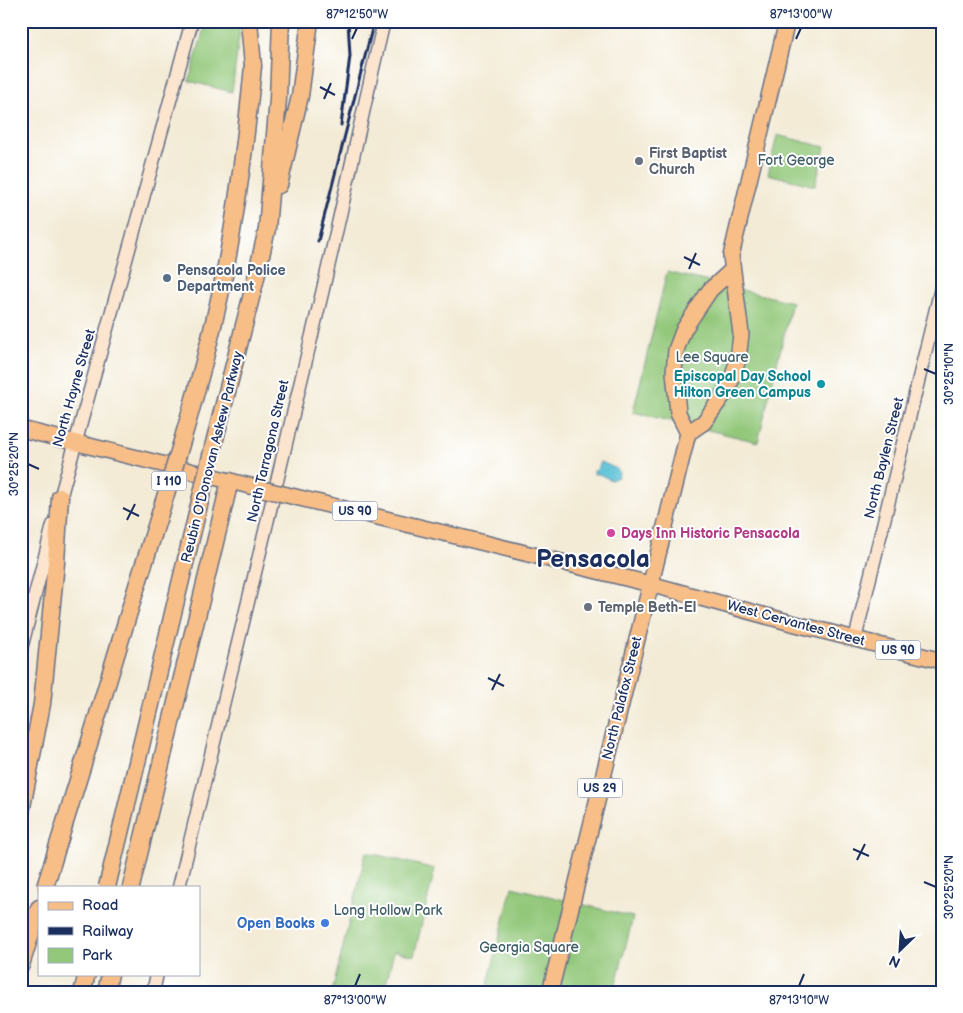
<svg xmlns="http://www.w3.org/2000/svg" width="963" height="1013" font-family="'Balsamiq Sans',sans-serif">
	<rect width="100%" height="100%" fill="#fff"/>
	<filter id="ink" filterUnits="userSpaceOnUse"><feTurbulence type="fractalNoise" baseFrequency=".02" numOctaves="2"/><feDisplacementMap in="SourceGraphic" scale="10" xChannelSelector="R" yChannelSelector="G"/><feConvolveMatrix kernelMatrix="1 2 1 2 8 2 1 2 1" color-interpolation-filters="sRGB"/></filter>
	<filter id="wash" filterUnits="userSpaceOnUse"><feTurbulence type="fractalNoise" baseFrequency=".0096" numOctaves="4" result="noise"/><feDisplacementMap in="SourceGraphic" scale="20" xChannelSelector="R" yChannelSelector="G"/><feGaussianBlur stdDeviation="1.12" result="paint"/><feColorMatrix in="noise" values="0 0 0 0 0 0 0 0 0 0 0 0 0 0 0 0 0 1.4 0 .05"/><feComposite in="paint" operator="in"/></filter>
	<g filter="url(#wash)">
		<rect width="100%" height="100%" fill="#f3ebd6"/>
		<!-- green -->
		<path fill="#93c87a" stroke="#577c6c" d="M206,21h35l-9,71 -43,-11z
			M777,135l48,12 -10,39 -47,-12z
			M667,272l125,30 -34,140 -125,-30z
			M366,852l69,17 -21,87 -20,-5 -10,41h-52z
			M512,887l121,30 -19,75h-128z"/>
		<!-- water -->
		<path fill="#59c0d6" stroke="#3a789a" d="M601,462l16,7 2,4 -1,4 -7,3 -12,-6h-5v-3l3,-1z"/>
	</g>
	<g filter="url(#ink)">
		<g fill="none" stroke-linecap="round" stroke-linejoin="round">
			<!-- secondary casing -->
			<g stroke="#677188" stroke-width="15">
				<path id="secondary" d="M58,506l134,-485
					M855,639l87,-355
					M21,649l32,-124
					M179,887c45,-183 88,-365 132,-548 26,-105 48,-212 73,-318
					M153,992l4,-18"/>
			</g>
			<!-- primary casing -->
			<g stroke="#677188" stroke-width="18">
				<path id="primary" d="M21,429l229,57
					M688,433l16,-11 20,-28 8,-15 6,-20 3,-25 -10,-78 56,-235
					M460,537l190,47 138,38 154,39
					M550,992l138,-559 -10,-20 -4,-41 2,-22 8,-21 26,-39 22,-20"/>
			</g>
			<!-- highway casing -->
			<g stroke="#677188" stroke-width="19">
				<path id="highway" d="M249,21l4,45
					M279,185l21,-89 10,-75
					M255,282l12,-53 11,-130 3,-78
					M21,812l21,-108 14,-141 4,-66
					M131,887l99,-406
					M21,965l18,-57
					M82,992l5,-18
					M106,992l4,-18"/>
			</g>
			<!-- secondary -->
			<use href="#secondary" stroke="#fce5cf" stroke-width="12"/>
			<!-- primary -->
			<use href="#primary" stroke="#f7be88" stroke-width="15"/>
			<!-- highway -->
			<use href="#highway" stroke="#f7be88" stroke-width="16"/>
			<!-- rail -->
			<path stroke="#1b2f5e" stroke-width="3" d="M341,125l9,-69 -2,-35
				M318,241l56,-220"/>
			<!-- primary-bridge casing -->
			<g stroke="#677188" stroke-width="18" stroke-linecap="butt">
				<path id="primary-bridge" d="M250,486l210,51"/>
			</g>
			<!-- highway-bridge casing -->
			<g stroke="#677188" stroke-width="19" stroke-linecap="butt">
				<path id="highway-bridge" d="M45,887c31,-99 61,-199 91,-298 32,-100 64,-200 86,-303 15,-73 24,-146 31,-220
					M107,887l107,-444 41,-161"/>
			</g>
			<!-- primary-bridge -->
			<use href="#primary-bridge" stroke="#f7be88" stroke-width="15"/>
			<!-- highway-bridge -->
			<use href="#highway-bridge" stroke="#f7be88" stroke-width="16"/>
		</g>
	</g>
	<!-- ticks -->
	<path fill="none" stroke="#1b2f5e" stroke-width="2" d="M352,39l5,-11M796,39l5,-11M320,87l15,8M324,99l7,-16M684,257l16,8M689,269l7,-16M924,369l12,5M28,464l11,5M123,508l16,8M127,520l8,-16M488,678l16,8M492,690l8,-16M853,849l16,7M857,860l8,-16M924,882l12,5M355,986l5,-12M799,986l5,-12"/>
	<!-- markers -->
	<g fill="#6b7280" stroke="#fff" stroke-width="2">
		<circle cx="639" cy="161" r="5"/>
		<circle cx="588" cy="607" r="5"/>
	</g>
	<circle fill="#5c6f8a" stroke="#fff" stroke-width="2" cx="167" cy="278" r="5"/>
	<circle fill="#0f9aa8" stroke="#fff" stroke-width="2" cx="821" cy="384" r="5"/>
	<circle fill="#d1479c" stroke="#fff" stroke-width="2" cx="611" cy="533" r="5"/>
	<circle fill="#3f7fe0" stroke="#fff" stroke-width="2" cx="325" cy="923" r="5"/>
	<g text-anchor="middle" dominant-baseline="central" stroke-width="4" stroke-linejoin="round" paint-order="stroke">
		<!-- shield labels -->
		<g fill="#fff" stroke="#5f6d8e" stroke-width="1">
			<rect x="151.5" y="471.5" width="35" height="19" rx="4"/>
			<rect x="332.5" y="501.5" width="45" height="19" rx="4"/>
			<rect x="875.5" y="640.5" width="45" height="19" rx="4"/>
			<rect x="577.5" y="778.5" width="45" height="19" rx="4"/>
		</g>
		<g font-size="12" font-weight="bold" fill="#1b2f5e">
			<text x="169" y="481">I 110</text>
			<text x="355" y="511">US 90</text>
			<text x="898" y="650">US 90</text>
			<text x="600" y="788">US 29</text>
		</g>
		<!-- worship labels -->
		<g font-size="14" font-weight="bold" fill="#5b616d" stroke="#fff" text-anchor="start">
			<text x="649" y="153">First Baptist<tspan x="649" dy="16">Church</tspan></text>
			<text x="598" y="607">Temple Beth-El</text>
		</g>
		<!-- park labels -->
		<g font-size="14" fill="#3f5d66" stroke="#fff">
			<text x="796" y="160">Fort George</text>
			<text x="712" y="357">Lee Square</text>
			<text x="388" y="910">Long Hollow Park</text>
			<text x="529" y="947">Georgia Square</text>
		</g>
		<!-- service labels -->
		<g font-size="14" font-weight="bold" fill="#4e5e75" stroke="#fff" text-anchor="start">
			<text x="177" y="270">Pensacola Police<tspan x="177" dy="16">Department</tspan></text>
		</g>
		<!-- culture labels -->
		<g font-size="14" font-weight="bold" fill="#0d838f" stroke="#fff" text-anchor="end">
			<text x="811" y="376">Episcopal Day School<tspan x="811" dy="16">Hilton Green Campus</tspan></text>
		</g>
		<!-- street labels -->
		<g font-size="14" fill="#1b2f5e" stroke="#fff">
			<text transform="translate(74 388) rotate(-74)">North Hayne Street</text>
			<text transform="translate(268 451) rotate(-77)">North Tarragona Street</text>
			<text transform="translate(212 457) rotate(-76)">Reubin O'Donovan Askew Parkway</text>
			<text transform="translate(884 458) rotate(-76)">North Baylen Street</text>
			<text transform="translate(796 623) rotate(15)">West Cervantes Street</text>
			<text transform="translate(622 698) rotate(-76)">North Palafox Street</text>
		</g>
		<!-- hotel labels -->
		<g font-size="14" font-weight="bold" fill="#b23c85" stroke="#fff" text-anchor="start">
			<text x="621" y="533">Days Inn Historic Pensacola</text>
		</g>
		<!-- shop labels -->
		<g font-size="14" font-weight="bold" fill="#366cbe" stroke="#fff" text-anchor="end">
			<text x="315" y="923">Open Books</text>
		</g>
		<!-- town labels -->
		<g font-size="24" font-weight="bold" fill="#1b2f5e" stroke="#fff">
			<text x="593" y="559">Pensacola</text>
		</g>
	</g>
	<!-- margin -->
	<rect width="963" height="1013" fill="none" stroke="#fff" stroke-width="55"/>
	<!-- legend -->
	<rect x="38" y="886" width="162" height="90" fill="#ffffff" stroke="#a4acbf"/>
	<rect x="48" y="902" width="25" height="8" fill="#f7be88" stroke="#a4acbf"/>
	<text x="82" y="910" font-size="15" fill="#1b2f5e">Road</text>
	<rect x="48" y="927" width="25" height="8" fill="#1b2f5e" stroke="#a4acbf"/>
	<text x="82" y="936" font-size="15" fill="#1b2f5e">Railway</text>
	<rect x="48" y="948" width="25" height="15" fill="#93c87a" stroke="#a4acbf"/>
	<text x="82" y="960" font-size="15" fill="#1b2f5e">Park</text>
	<!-- north arrow -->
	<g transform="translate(900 950) rotate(205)" stroke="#ffffff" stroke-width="4" paint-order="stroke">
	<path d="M0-4L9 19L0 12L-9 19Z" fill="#1b2f5e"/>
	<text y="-8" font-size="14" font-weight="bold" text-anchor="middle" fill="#1b2f5e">N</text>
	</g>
	<rect x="28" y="28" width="908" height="958" fill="none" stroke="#1b2f5e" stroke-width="2"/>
	<g font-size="12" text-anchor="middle" fill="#1b2f5e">
		<text x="357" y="18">87°12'50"W</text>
		<text x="801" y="18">87°13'00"W</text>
		<text transform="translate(949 374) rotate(-90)" y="4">30°25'10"N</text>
		<text transform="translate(14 464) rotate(-90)" y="4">30°25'20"N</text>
		<text transform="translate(949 887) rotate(-90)" y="4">30°25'20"N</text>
		<text x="355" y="1004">87°13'00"W</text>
		<text x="799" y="1004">87°13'10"W</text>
	</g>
</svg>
